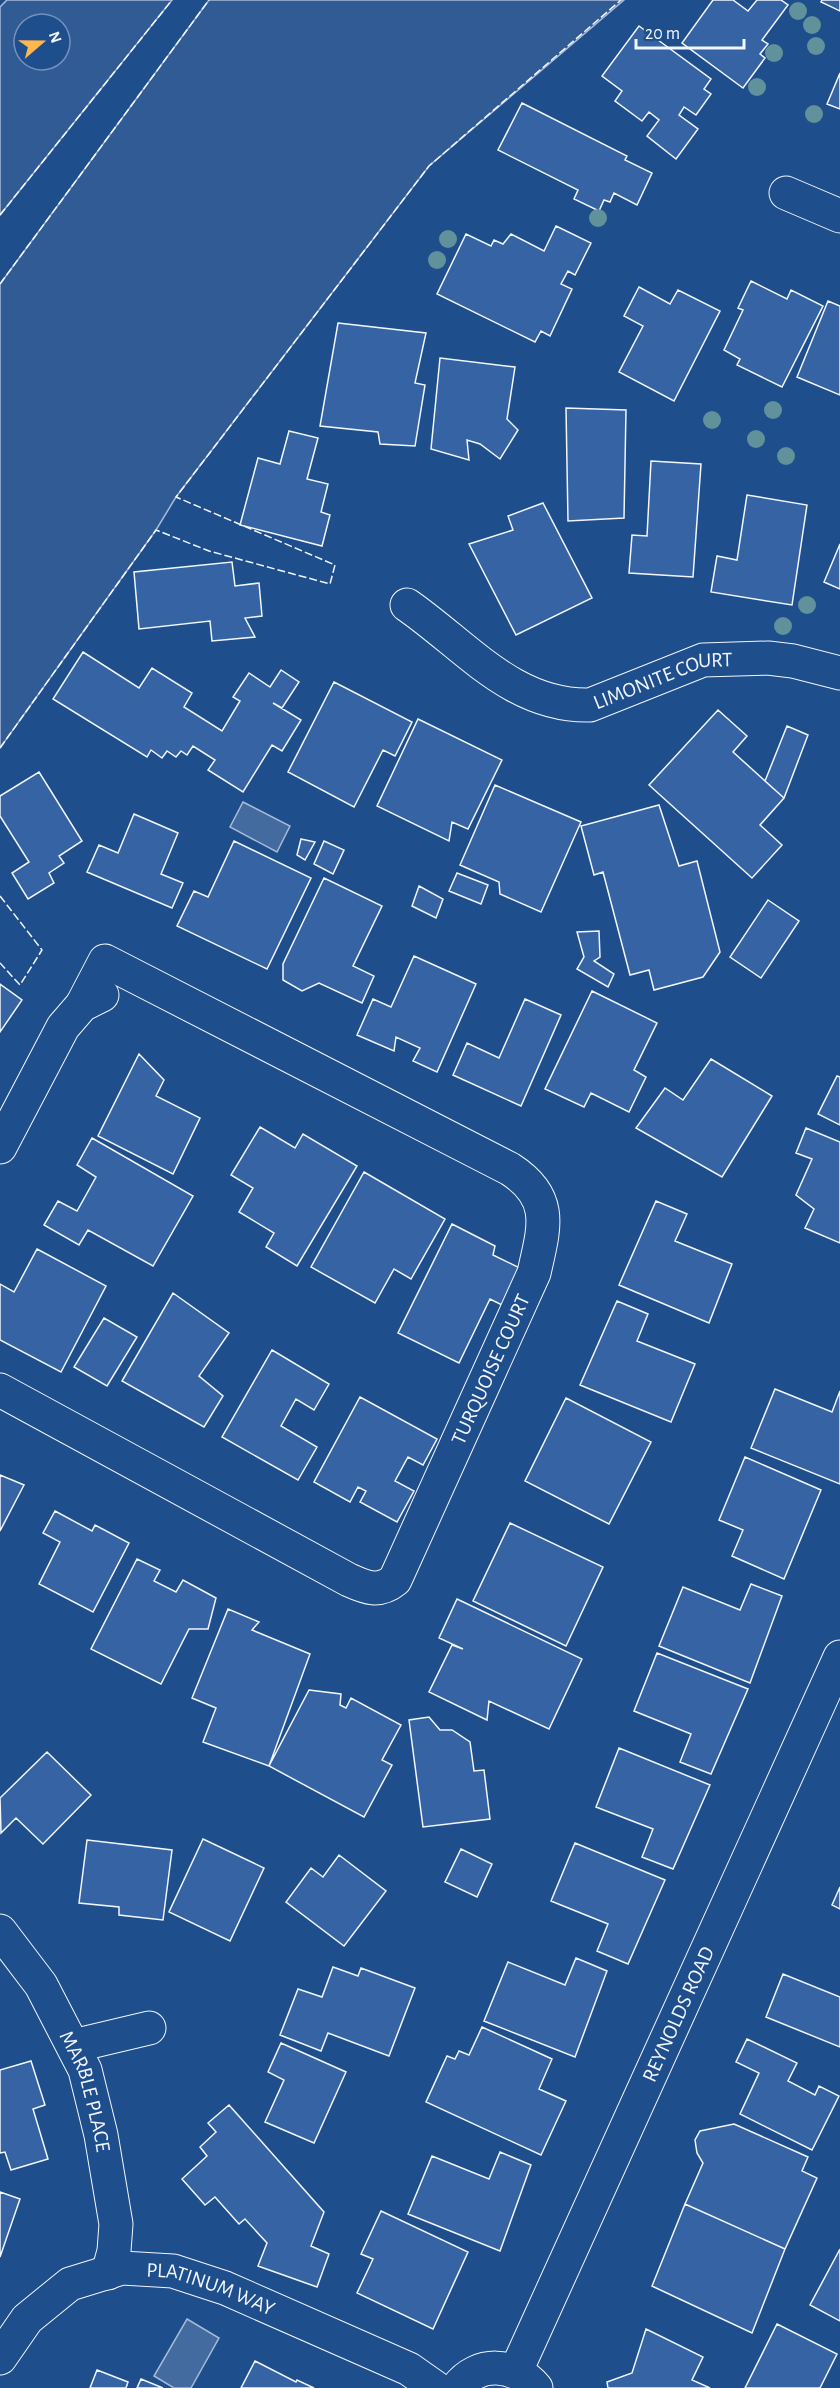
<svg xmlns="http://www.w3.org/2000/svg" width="840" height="2388" font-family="'Alegreya Sans',sans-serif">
	<rect width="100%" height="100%" fill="#1f4e8c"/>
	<!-- green -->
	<path fill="#305b95" stroke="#a8bbd7" stroke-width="1.5" fill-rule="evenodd" d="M7,0h165l-172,215v-208zM24,24h36v36h-36z
		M209,0h415l-195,166 -253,331 -20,33 -156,218v-464z"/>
	<!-- water -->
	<path fill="#446ba0" stroke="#a8bbd7" stroke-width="1.5" d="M243,802l47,24 -13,26 -47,-25z
		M187,2319l32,19 -28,50h-17l-20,-12z"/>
	<!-- building -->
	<path fill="#3563a3" stroke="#f2f6ff" stroke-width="1.5" d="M713,0h20l15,11 9,-11h24l7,5 -26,35 6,4 -8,10 5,4 -22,30 -61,-45z
		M822,0h18v11l-19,-9z
		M639,26l72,53 -7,10 7,5 -15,21 -12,-8 -5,8 19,14 -22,30 -29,-23 12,-16 -10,-8 -7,9 -27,-20 7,-10 -20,-15z
		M840,73v36l-13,-5z
		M522,103l105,53 -2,4 27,13 -15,32 -23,-12 -4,9 -6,-2 -5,11 -25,-12 4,-9 -80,-40z
		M556,226l35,17 -16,32 -7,-4 -7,13 11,5 -22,47 -9,-5 -6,11 -98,-48 29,-60 25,12 3,-6 9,4 8,-10 33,17z
		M751,281l36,18 4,-9 32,16 -41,81 -45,-22 3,-6 -16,-9 19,-40 -5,-2z
		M639,287l31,17 8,-14 42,21 -46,90 -55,-29 24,-46 -19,-10z
		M828,301l12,5v89l-43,-18z
		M338,323l88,10 -11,50 10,2 -10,61 -35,-2 -2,-12 -58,-6z
		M440,358l75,9 -8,52 11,11 -18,29 -20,-15 -13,-4 2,20 -38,-11z
		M566,408l60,2 -2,108 -56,3z
		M289,431l29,7 -11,41 21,5 -7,28 9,3 -8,31 -82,-21 18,-67 22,6z
		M651,461l50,3 -8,113 -64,-4 3,-38 15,1z
		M747,495l60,10 -15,100 -81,-13 6,-36 20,4z
		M543,503l49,95 -76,37 -47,-91 44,-14 -5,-14z
		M840,544v45l-16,-7z
		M232,562l3,24 24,-3 3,33 -17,2 10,19 -43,4 -2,-20 -71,8 -5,-57z
		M83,652l56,36 13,-20 40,25 -8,14 38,24 18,-30 -7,-4 16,-24 21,14 11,-17 18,12 -17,26 -9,-5 28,17 -19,31 -10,-6 -29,47 -35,-22 7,-10 -22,-14 -6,9 -6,-4 -5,6 -9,-6 -5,7 -11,-8 -4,7 -94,-58z
		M334,682l78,40 -17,34 -12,-6 -29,57 -66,-35z
		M718,710l29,26 -14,16 51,46 -24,27 22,20 -30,33 -103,-93z
		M418,719l84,41 -34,69 -16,-7 -3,19 -72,-35z
		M787,726l21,9 -24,63 -19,-17z
		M39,772l43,69 -23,15 5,7 -15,10 5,10 -26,16 -16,-26 17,-11 -29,-46v-20z
		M495,785l86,37 -40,90 -41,-18 -1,-12 -39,-17z
		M659,805l20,61 18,-5 23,91 -17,25 -49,13 -5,-20 -19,5 -27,-103 -9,3 -13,-49z
		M134,814l44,19 -17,41 22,9 -11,25 -85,-36 12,-27 19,8z
		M301,839l14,3 -10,18 -8,-5z
		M234,841l77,37 -44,91 -90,-43 17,-35 14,6z
		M324,841l20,9 -11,24 -19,-10z
		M457,873l31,12 -7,19 -32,-13z
		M324,878l58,28 -29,60 21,10 -12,27 -43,-20 -17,8 -19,-11v-16z
		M419,886l24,13 -7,19 -24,-12z
		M768,900l31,21 -38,57 -31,-21z
		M599,931l1,26 -6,4 20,13 -6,13 -31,-18 7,-12 -7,-25z
		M414,956l62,28 -39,88 -24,-11 7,-13 -24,-11 -2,14 -37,-16 16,-36 18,8z
		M0,984l22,16 -22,32z
		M592,991l65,32 -23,47 12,7 -17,35 -38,-19 -7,14 -39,-18z
		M525,999l36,16 -40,91 -68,-31 14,-32 32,15z
		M139,1054l25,26 -8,16 44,22 -27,56 -75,-38z
		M711,1059l61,37 -50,81 -86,-49 29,-40 18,12z
		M837,1076l3,1v48l-22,-11z
		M260,1127l35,21 8,-14 54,32 -60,100 -31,-19 8,-14 -35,-21 14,-24 -22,-13z
		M806,1128l34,14v101l-35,-15 9,-19 -18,-14 16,-36 -16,-6z
		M92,1138l101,58 -40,70 -65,-36 -9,15 -35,-20 14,-24 19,10 19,-34 -19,-12z
		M364,1172l81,47 -34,60 -17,-10 -19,34 -64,-36z
		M656,1201l31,13 -12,27 57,23 -23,59 -90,-38z
		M452,1224l43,22 -2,9 33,16 -18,37 -18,-9 -31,64 -61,-30z
		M37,1249l69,37 -45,86 -61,-32v-56l14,8z
		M173,1293l56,40 -30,43 24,20 -19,31 -82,-46z
		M617,1301l31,13 -11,27 58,23 -24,58 -91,-37z
		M104,1318l33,19 -30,49 -33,-19z
		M272,1350l57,34 -15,26 -18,-11 -15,27 36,21 -19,33 -76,-43z
		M775,1389l57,23 8,-21v93l-89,-36z
		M360,1397l77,42 -14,26 -15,-8 -13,24 19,10 -17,31 -37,-20 6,-11 -8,-4 -8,15 -36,-20z
		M566,1398l85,44 -42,82 -84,-43z
		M745,1457l76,33 -37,89 -52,-23 11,-26 -24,-10z
		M0,1475l24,10 -24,46z
		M55,1511l37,20 3,-6 34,18 -36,69 -54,-28 21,-42 -17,-9z
		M510,1523l93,44 -37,79 -93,-45z
		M137,1559l23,11 -6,11 22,11 7,-12 33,18 -8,31h-19l-28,55 -70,-35z
		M751,1584l31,12 -32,87 -91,-37 24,-59 57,23z
		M457,1599l125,60 -33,70 -60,-28 -2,19 -58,-28 23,-47 11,4 -24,-11z
		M228,1609l31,13 -7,8 58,24 -41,112 -66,-24 13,-34 -24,-10z
		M657,1653l91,36 -37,85 -31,-12 11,-28 -57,-23z
		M309,1690l32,4 -1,11 6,3 5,-10 50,27 -19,35 10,5 -28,52 -95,-51z
		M429,1717l11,13h12l18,12 4,29 10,-1 6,49 -67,8 -14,-107z
		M619,1748l91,37 -37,84 -31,-12 11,-28 -57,-22z
		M47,1752l44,43 -48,49 -27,-26 -15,15 -1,-35z
		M203,1839l61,29 -34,73 -61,-29z
		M87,1840l85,10 -9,70 -44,-5v-8l-40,-4z
		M575,1843l90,37 -37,84 -31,-13 11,-27 -57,-23z
		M461,1849l31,15 -15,33 -32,-15z
		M339,1855l47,36 -42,55 -58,-44 25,-34 12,9z
		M840,1887v22l-8,-4z
		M576,1958l31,13 -32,86 -91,-36 24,-59 57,23z
		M333,1967l25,9 3,-8 54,20 -26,68 -61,-23 -7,18 -41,-16 18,-46 24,8z
		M783,1974l57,23v50l-74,-30z
		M482,2027l70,32 -13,30 27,12 -25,54 -115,-53 21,-46 8,3 4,-8 10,4z
		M747,2039l50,24 -9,18 27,14 4,-9 20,10 -27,54 -72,-36 19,-41 -23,-11z
		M281,2043l65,29 -32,71 -49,-21 19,-42 -16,-8z
		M31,2061l14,44 -12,4 15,50 -37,11 -6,-18 -5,1v-83z
		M229,2105l95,107 -13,34 18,8 -12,33 -59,-21 9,-23 -22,-24 -6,5 -24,-27 -10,8 -23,-26 25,-23 -7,-9 16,-15 -8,-9z
		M734,2124l74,33 -6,14 15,7 -32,71 -100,-45 18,-41 -6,-10 -2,-13 5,-9z
		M500,2152l31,13 -31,86 -92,-37 24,-58 57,23z
		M0,2192l20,7 -20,58z
		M685,2204l100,45 -33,84 -100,-47z
		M381,2211l87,41 -35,77 -76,-36 16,-34 -12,-5z
		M840,2249v72l-30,-16z
		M777,2324l60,30 -17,34h-75z
		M646,2329l57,28 -11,23 18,8h-102l-1,-6 25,-9z
		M255,2361l41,21 1,-2 17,8h-73z
		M97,2370l31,12 -2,6h-36z
		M141,2379l22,9h-26z"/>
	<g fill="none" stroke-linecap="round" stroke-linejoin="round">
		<!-- street casing -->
		<g stroke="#f2f6ff" stroke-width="35">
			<g id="street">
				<path d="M786,193l54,23"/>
				<path id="s1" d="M407,605c58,40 106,102 183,100l113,-45 65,-2 25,3 47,12"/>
				<path d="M0,1147l63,-120 19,-22 20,-10"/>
				<path id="s2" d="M0,1390l349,190c18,8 30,13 46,0l139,-307c10,-45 21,-75 -24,-104l-405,-208 -23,44"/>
				<path id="s3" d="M0,1931l41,54 44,85 16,65 15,89 -2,27 -6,22"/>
				<path d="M73,2046l76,-18"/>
				<path id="s4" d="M0,2358l27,-39 43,-35 52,-16 51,3 52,17 184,81 27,19"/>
			</g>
		</g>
		<!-- secondary casing -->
		<g stroke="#f2f6ff" stroke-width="35">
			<g id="secondary">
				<path id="s5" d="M516,2371l324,-714"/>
				<path d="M457,2388c21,-28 58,-25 79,0"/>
			</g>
		</g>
		<!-- street -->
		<use href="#street" stroke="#1f4e8c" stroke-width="33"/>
		<!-- secondary -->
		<use href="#secondary" stroke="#1f4e8c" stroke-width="33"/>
		<!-- fence -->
		<path stroke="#f2f6ff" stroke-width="1.5" stroke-dasharray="8 3" stroke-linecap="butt" d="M0,215l172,-215
			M0,284l209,-284
			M0,748l156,-218 53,21 121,33 5,-19 -159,-68 253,-331 192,-166
			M0,896l42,54 -22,35 -20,-22"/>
	</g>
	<!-- trees -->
	<g fill="#61919a">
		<circle cx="798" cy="11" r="9"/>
		<circle cx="812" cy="25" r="9"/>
		<circle cx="816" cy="46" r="9"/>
		<circle cx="774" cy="53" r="9"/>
		<circle cx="757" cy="87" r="9"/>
		<circle cx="814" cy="114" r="9"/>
		<circle cx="598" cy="218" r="9"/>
		<circle cx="448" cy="239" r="9"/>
		<circle cx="437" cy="260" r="9"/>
		<circle cx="773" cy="410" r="9"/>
		<circle cx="712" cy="420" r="9"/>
		<circle cx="756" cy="439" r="9"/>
		<circle cx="786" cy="456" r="9"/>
		<circle cx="807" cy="605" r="9"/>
		<circle cx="783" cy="626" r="9"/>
	</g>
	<g text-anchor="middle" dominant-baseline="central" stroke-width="4.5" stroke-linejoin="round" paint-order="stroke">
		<!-- street labels -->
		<g font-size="21" fill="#f2f6ff" stroke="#1f4e8c">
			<text stroke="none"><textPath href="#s1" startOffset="291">LIMONITE COURT</textPath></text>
			<text stroke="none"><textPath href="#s2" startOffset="678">TURQUOISE COURT</textPath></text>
			<text stroke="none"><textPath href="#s5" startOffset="392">REYNOLDS ROAD</textPath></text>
			<text stroke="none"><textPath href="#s3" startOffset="184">MARBLE PLACE</textPath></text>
			<text stroke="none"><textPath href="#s4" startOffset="249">PLATINUM WAY</textPath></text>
		</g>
	</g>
	<!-- north arrow -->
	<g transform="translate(42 42) rotate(70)"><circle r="28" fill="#1f4e8c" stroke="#7391ba" stroke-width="1.5"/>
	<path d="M0-4.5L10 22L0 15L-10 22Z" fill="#ffb74d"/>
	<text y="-9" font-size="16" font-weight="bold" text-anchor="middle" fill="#f2f6ff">N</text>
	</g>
	<!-- scale -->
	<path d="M636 39v9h108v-9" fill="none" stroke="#f2f6ff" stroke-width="3"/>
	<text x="645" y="39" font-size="18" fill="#f2f6ff" stroke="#1f4e8c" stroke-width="4.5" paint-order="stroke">20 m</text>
</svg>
